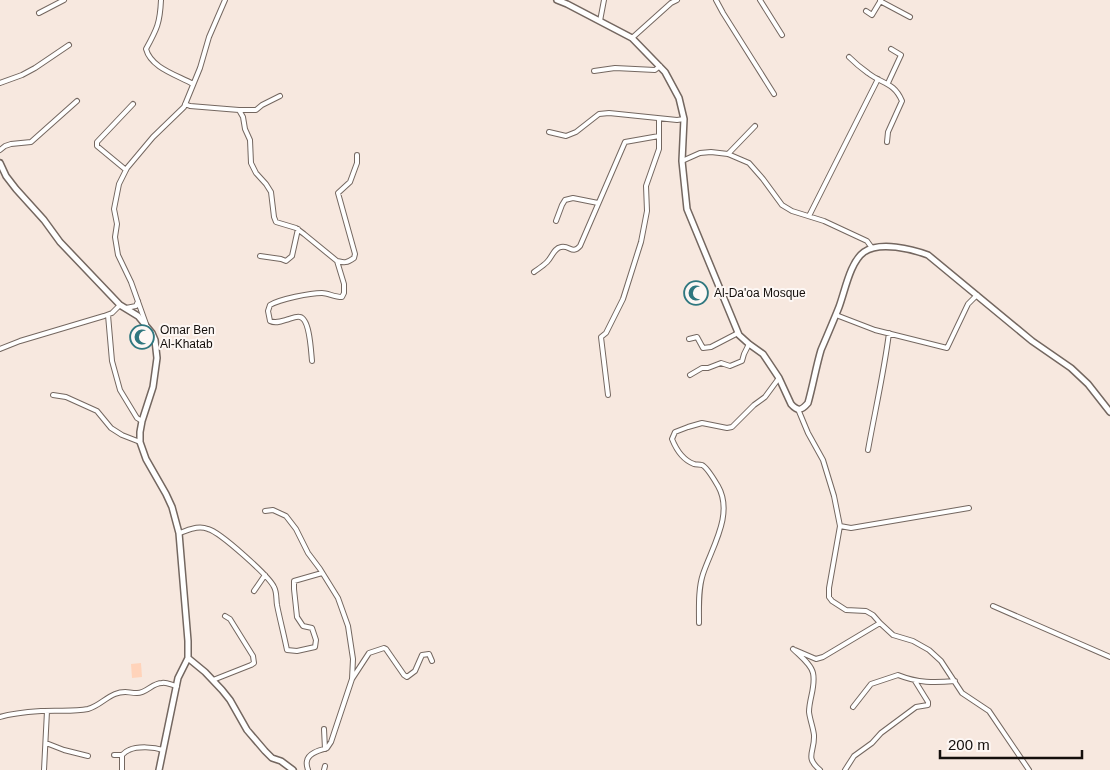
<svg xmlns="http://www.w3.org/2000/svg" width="1110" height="770" font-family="Arial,sans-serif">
	<rect width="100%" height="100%" fill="#f7e8df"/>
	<!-- green -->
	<path fill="#ffd3ba" d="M141,663l1,14 -10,1 -1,-14z"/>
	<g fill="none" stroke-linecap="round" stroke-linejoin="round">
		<!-- minor casing -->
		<g stroke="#746760" stroke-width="6">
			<path id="minor" d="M161,0c-1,23 -4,29 -15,49 5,19 31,26 47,35
				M716,0l7,13 51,81
				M760,0l22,35
				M880,1l30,16
				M866,11l6,4 9,-15
				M39,13l25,-13
				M600,21l4,-21
				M632,38l39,-35 6,-3
				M849,57c6,6 12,11 19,16 14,11 26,9 34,28l-14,31 -1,10
				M594,71l21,-3 40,2 5,-4
				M0,83l22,-8 13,-7 34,-23
				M888,83l13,-28 -10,-6
				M185,104l5,2 49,4 4,7 2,12 5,11 1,23 5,10 10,11 5,8 3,25 2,5 20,6 8,6 33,27 7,23v9l-2,4c-8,0 -14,-4 -20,-4 -12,0 -42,6 -52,12l-2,6 2,10c6,3 12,0 19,-2 3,-1 8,-3 11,-2 10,2 11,35 12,44
				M239,110h17l6,-5 18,-9
				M549,132l17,4 10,-4 23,-18 10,-1 68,7 7,-1
				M0,150l5,-4 6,-2 20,-2 46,-41
				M728,154l27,-28
				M682,161l18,-8 11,-1 17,2 21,9 14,16 19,26 10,6 32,10 43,20 5,7
				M126,170l-29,-24v-4l36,-38
				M809,216l69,-137
				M556,221l6,-16 3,-5 8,-2 25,5
				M260,256l21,3 5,2 6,-5 6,-27
				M337,261c7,2 10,2 17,-3l1,-4 -17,-61 12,-11 7,-19v-8
				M534,272c4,-3 9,-6 13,-10 5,-5 7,-14 14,-15 9,-2 11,8 19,-1l45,-104 34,-6
				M126,308l10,-2 2,-5
				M108,315l4,46 8,29 17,28 5,3
				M836,315l39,15 72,18 21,-44 9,-9
				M146,324l-15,-42 -13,-27 -3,-18 2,-13 -3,-15 5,-25 8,-16 26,-31 31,-30 16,-39 9,-31 16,-37
				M689,339l8,-2 6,11 8,-1 27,-14
				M0,349l20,-8 84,-25 8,-3 8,-8
				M690,375l12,-7h6l13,-5 9,3 12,-5 2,-7 5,-10
				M53,395l13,2 31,14 14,17 11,7 18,7
				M608,395l-7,-58 5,-4 17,-34 18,-57 6,-31 -1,-25 13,-37v-30
				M798,409l10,24 15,27 11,36 6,30 -11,62v9l3,4 14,9 20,1 7,4 7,8 13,12 20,6 16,9 12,11 21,32 27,18 40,59
				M868,450c7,-39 16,-78 21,-117
				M265,511l8,-1 13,6 10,13 12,24 12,16 18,29 10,28 5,33 -1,20
				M840,526l11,2 118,-20
				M179,533c10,-3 19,-8 29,-4 12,3 61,47 66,58 3,5 2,12 3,18 3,15 7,30 10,45l10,1 18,-4 1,-7 -4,-12 -9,-2 -6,-9 -3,-28v-8l28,-8
				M254,591l11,-16
				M993,606l117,51
				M699,623c0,-16 -1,-34 4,-49 9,-27 31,-60 15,-88 -3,-5 -11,-19 -16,-21 -3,-1 -6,0 -8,-1 -11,-4 -18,-15 -22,-25l3,-7 13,-5 14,-4 25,5 5,-1 22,-22 11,-8 14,-19
				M793,649c7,7 18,15 20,24 3,13 -4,26 -4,39 1,8 4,15 5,23 1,17 -10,22 6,35
				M795,650l21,9 7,-2 57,-34
				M213,680l38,-15 3,-2 -1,-7 -23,-37 -5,-3
				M853,707l18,-23 27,-9c20,8 36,8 57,6
				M0,717c13,-4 28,-5 42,-6 15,-1 31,1 46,-2 11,-3 17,-11 27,-15 10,-4 13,-1 22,-1 10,0 15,-10 25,-10 4,-1 10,2 15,3
				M324,729l1,20
				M46,743l18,7 24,6
				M114,755h8c2,-2 4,-4 7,-5 9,-4 25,-3 34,0
				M122,755v15
				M44,770l3,-59
				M308,770c-1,-3 -2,-6 -1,-9 1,-8 13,-11 20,-13l4,-6 21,-63 17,-26 15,-5 2,1 18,26 3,2 8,-6 7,-16 7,-1 3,7
				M324,770l1,-4
				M845,770l9,-14 18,-13 9,-10 35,-26 12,-2v-3l-13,-21"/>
		</g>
		<!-- tertiary casing -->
		<g stroke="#746760" stroke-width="8">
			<path id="tertiary" d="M557,0l10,4 65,34 33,34 14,26 5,21 -2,42 5,48 52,126 10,9 14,10 16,24 12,26c7,8 11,6 17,-1 5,-18 8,-36 13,-53 6,-14 12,-28 18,-43 6,-16 11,-45 25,-55 16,-11 48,-3 64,3l104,86 39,27 17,16 22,28
				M0,163l6,13 10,13 28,31 16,22 60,63 18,11 14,17 3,7 2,18 -4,29 -11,34 -2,11v10l6,17 20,35 6,13 7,26 9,108v17l-10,20 -19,92
				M188,658l17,14 17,18 8,10 17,30 18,21 7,7 9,3 12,9"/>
		</g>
		<!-- minor -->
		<use href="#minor" stroke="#fff" stroke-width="4"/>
		<!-- tertiary -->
		<use href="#tertiary" stroke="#fff" stroke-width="5"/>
	</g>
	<!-- icons -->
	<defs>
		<g id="mosque-ring" transform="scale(1.25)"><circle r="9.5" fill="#fdf7f4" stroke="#2f777f" stroke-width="1.5"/><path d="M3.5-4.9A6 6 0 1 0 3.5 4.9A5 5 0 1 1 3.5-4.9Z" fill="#2f777f"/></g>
	</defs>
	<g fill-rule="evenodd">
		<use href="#mosque-ring" x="696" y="293"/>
		<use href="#mosque-ring" x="142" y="337"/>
	</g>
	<g text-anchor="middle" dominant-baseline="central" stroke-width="4" stroke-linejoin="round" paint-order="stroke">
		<!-- poi labels -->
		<g font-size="12" fill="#140f0c" stroke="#fdf7f4" text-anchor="start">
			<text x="714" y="293">Al-Da'oa Mosque</text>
			<text x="160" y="330">Omar Ben<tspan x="160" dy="14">Al-Khatab</tspan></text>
		</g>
	</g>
	<!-- scale -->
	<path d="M940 750v8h142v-8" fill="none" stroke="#140f0c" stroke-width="2.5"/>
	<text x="948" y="750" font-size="15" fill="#140f0c" stroke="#fdf7f4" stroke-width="4" paint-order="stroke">200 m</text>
</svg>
